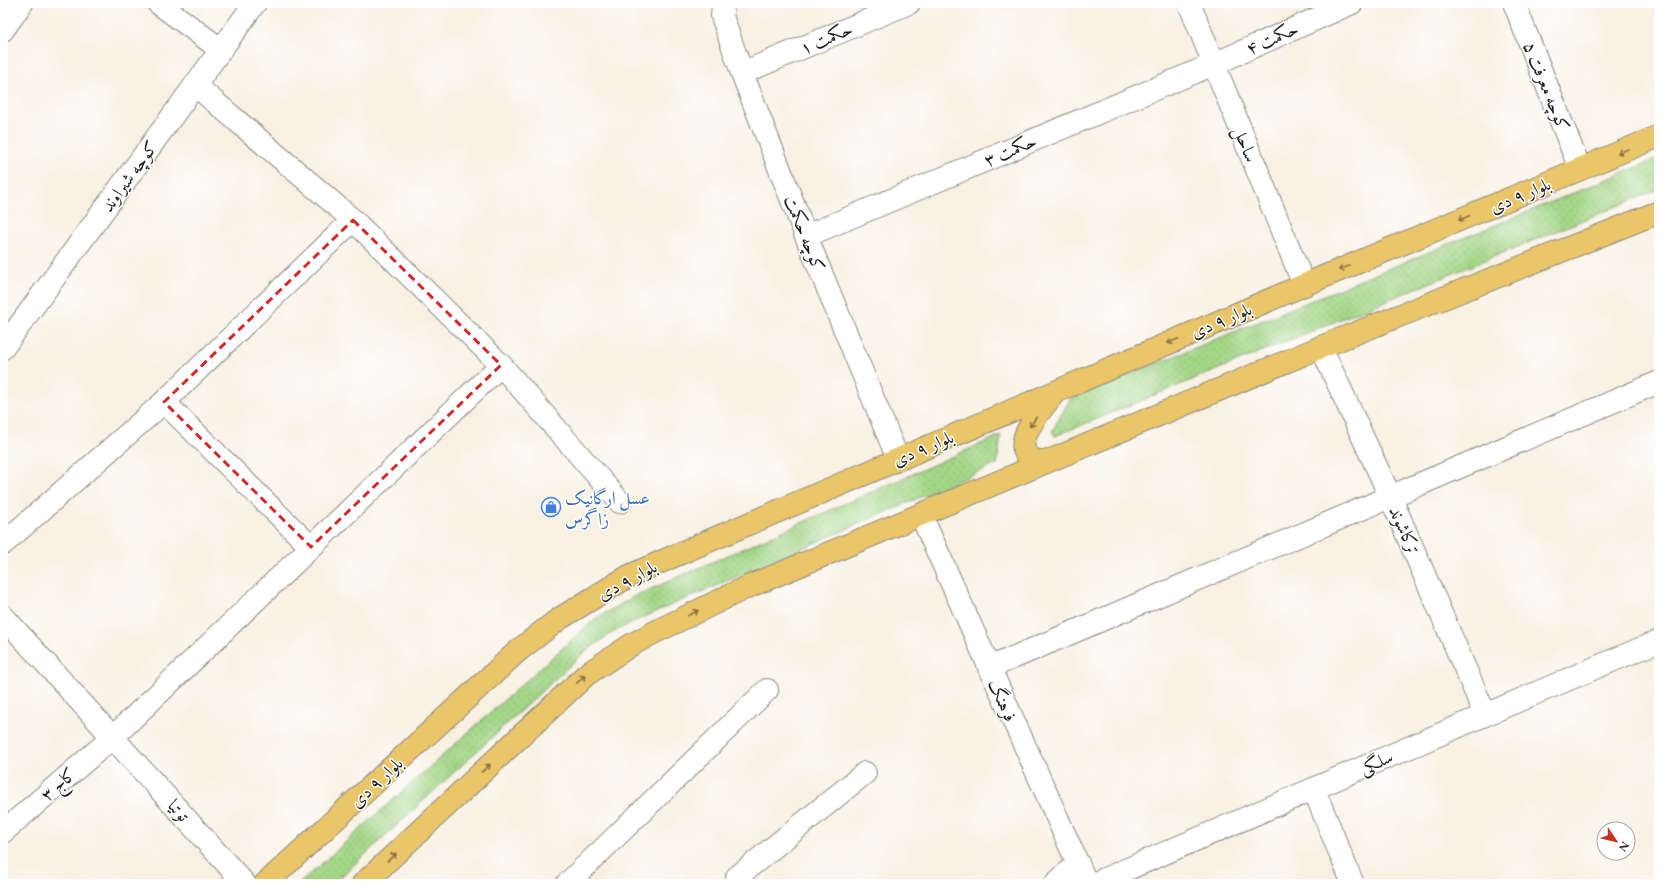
<svg xmlns="http://www.w3.org/2000/svg" width="1662" height="887" font-family="'EB Garamond',Amiri,serif">
	<defs>
		<pattern id="grass-dots" width="8" height="8" patternUnits="userSpaceOnUse"><rect width="8" height="8" fill="#a3d686"/><path d="M2 2h.1M6 6h.1" fill="none" stroke="#8cb773" stroke-width="1.8" stroke-linecap="round"/></pattern>
	</defs>
	<rect width="100%" height="100%" fill="#fff"/>
	<filter id="ink" filterUnits="userSpaceOnUse"><feTurbulence type="fractalNoise" baseFrequency=".025" numOctaves="2"/><feDisplacementMap in="SourceGraphic" scale="8" xChannelSelector="R" yChannelSelector="G"/><feConvolveMatrix kernelMatrix="1 2 1 2 8 2 1 2 1" color-interpolation-filters="sRGB"/></filter>
	<filter id="wash" filterUnits="userSpaceOnUse"><feTurbulence type="fractalNoise" baseFrequency=".012" numOctaves="4" result="noise"/><feDisplacementMap in="SourceGraphic" scale="16" xChannelSelector="R" yChannelSelector="G"/><feGaussianBlur stdDeviation="0.9" result="paint"/><feColorMatrix in="noise" values="0 0 0 0 0 0 0 0 0 0 0 0 0 0 0 0 0 1.4 0 .05"/><feComposite in="paint" operator="in"/></filter>
	<g filter="url(#wash)">
		<rect width="100%" height="100%" fill="#f8f1e3"/>
		<!-- built -->
		<path fill="#f2cfe2" d="M1651,3h8v23z"/>
		<!-- grass -->
		<path fill="url(#grass-dots)" stroke="#607951" d="M1659,158v31l-604,247 -3,-5 18,-32z
			M1001,435l-4,29 -360,156 -29,15 -28,21 -247,228h-34l297,-266 39,-22z"/>
	</g>
	<g filter="url(#ink)">
		<g fill="none" stroke-linecap="round" stroke-linejoin="round">
			<!-- minor casing -->
			<g stroke="#8a8680" stroke-width="24">
				<path id="minor" d="M158,3l62,46
					M723,3l-1,13 20,57 64,163 92,223
					M1189,3l115,282
					M1514,3l66,166
					M3,30l19,-27
					M742,73l167,-70
					M195,85l158,135 148,145 119,137
					M806,236l408,-172 138,-61
					M1321,347l69,149 95,218
					M3,348l252,-345
					M164,402l147,145
					M921,515l166,369
					M3,544l161,-142 189,-182
					M3,616l242,268
					M989,668l670,-286
					M1314,790l39,94
					M3,832l110,-95 388,-372
					M567,884l200,-194
					M743,884l-6,-7 128,-104
					M1055,884l23,-21
					M1093,884c189,-81 377,-164 566,-243"/>
			</g>
			<!-- major casing -->
			<g stroke="#8a8680" stroke-width="24">
				<path id="major" d="M1047,462c-4,-1 -11,-1 -15,-3 -25,-14 12,-52 22,-66
					M265,884l254,-234 40,-31 70,-43 61,-27 614,-264 355,-149
					M363,884l224,-210 44,-29 22,-12 90,-44 578,-242 338,-135"/>
			</g>
			<!-- minor -->
			<use href="#minor" stroke="#fff" stroke-width="22"/>
			<!-- major -->
			<use href="#major" stroke="#ebc669" stroke-width="22"/>
		</g>
		<!-- one-way arrows -->
		<defs><path id="oneway-shaft" d="M-6 0H5M1.5-3L5.5 0L1.5 3" fill="none" stroke-width="1.6" stroke-linecap="round" stroke-linejoin="round"/></defs>
		<g stroke="#847142">
			<use href="#oneway-shaft" transform="translate(1623 151) rotate(157)"/>
			<use href="#oneway-shaft" transform="translate(1464 218) rotate(157)"/>
			<use href="#oneway-shaft" transform="translate(1344 268) rotate(157)"/>
			<use href="#oneway-shaft" transform="translate(1173 341) rotate(157)"/>
			<use href="#oneway-shaft" transform="translate(1033 422) rotate(123)"/>
			<use href="#oneway-shaft" transform="translate(693 613) rotate(-26)"/>
			<use href="#oneway-shaft" transform="translate(581 679) rotate(-43)"/>
			<use href="#oneway-shaft" transform="translate(486 768) rotate(-43)"/>
			<use href="#oneway-shaft" transform="translate(392 857) rotate(-43)"/>
		</g>
	</g>
	<!-- marked area -->
	<path fill="none" stroke="#d62828" stroke-width="3" stroke-dasharray="8 5" stroke-linejoin="round" d="M353,220l148,145 -190,182 -147,-145z"/>
	<!-- icons -->
	<defs>
		<g id="shop-ring" transform="scale(1)"><circle r="9.5" fill="#fff" stroke="#3f7fe0" stroke-width="1.5"/><path d="M-5-2.5h2.3a2.7 3.5 0 0 1 5.4 0H5L5.5 6h-11ZM-1.5-2.5h3a1.5 2.3 0 0 0-3 0Z" fill="#3f7fe0"/></g>
	</defs>
	<g fill-rule="evenodd">
		<use href="#shop-ring" x="551" y="507"/>
	</g>
	<g text-anchor="middle" dominant-baseline="central" stroke-width="3" stroke-linejoin="round" paint-order="stroke">
		<!-- street labels -->
		<g font-size="18" fill="#1c1c1c" stroke="#fff">
			<text transform="translate(826 38) rotate(-23)">حکمت ۱</text>
			<text transform="translate(1272 38) rotate(-24)">حکمت ۴</text>
			<text transform="translate(1547 86) rotate(68)">کوچه معرفت ۵</text>
			<text transform="translate(1246 144) rotate(68)">ساحل</text>
			<text transform="translate(1010 150) rotate(-23)">حکمت ۳</text>
			<text transform="translate(129 176) rotate(-54)">کوچه شیراوند</text>
			<text transform="translate(1520 195) rotate(-23)">بلوار ۹ دی</text>
			<text transform="translate(805 233) rotate(68)">کوچه حکمت</text>
			<text transform="translate(1221 320) rotate(-23)">بلوار ۹ دی</text>
			<text transform="translate(923 448) rotate(-23)">بلوار ۹ دی</text>
			<text transform="translate(1405 530) rotate(66)">ترکاشوند</text>
			<text transform="translate(627 580) rotate(-28)">بلوار ۹ دی</text>
			<text transform="translate(1003 700) rotate(66)">فرهنگ</text>
			<text transform="translate(1376 762) rotate(-24)">سلگی</text>
			<text transform="translate(376 782) rotate(-43)">بلوار ۹ دی</text>
			<text transform="translate(58 784) rotate(-41)">کاج ۳</text>
			<text transform="translate(179 810) rotate(48)">توتیا</text>
		</g>
		<!-- shop labels -->
		<g font-size="18" fill="#366cbe" stroke="#fff" text-anchor="start">
			<text x="565" y="497">عسل ارگانیک<tspan x="565" dy="21">زاگرس</tspan></text>
		</g>
	</g>
	<!-- margin -->
	<rect width="1662" height="887" fill="none" stroke="#fff" stroke-width="16"/>
	<!-- north arrow -->
	<g transform="translate(1616 841) rotate(125)"><circle r="19" fill="#ffffff" stroke="#a4a4a4"/>
	<path d="M0-3L7 15L0 10L-7 15Z" fill="#c8321e"/>
	<text y="-6" font-size="11" font-weight="bold" text-anchor="middle" fill="#1c1c1c">N</text>
	</g>
</svg>
